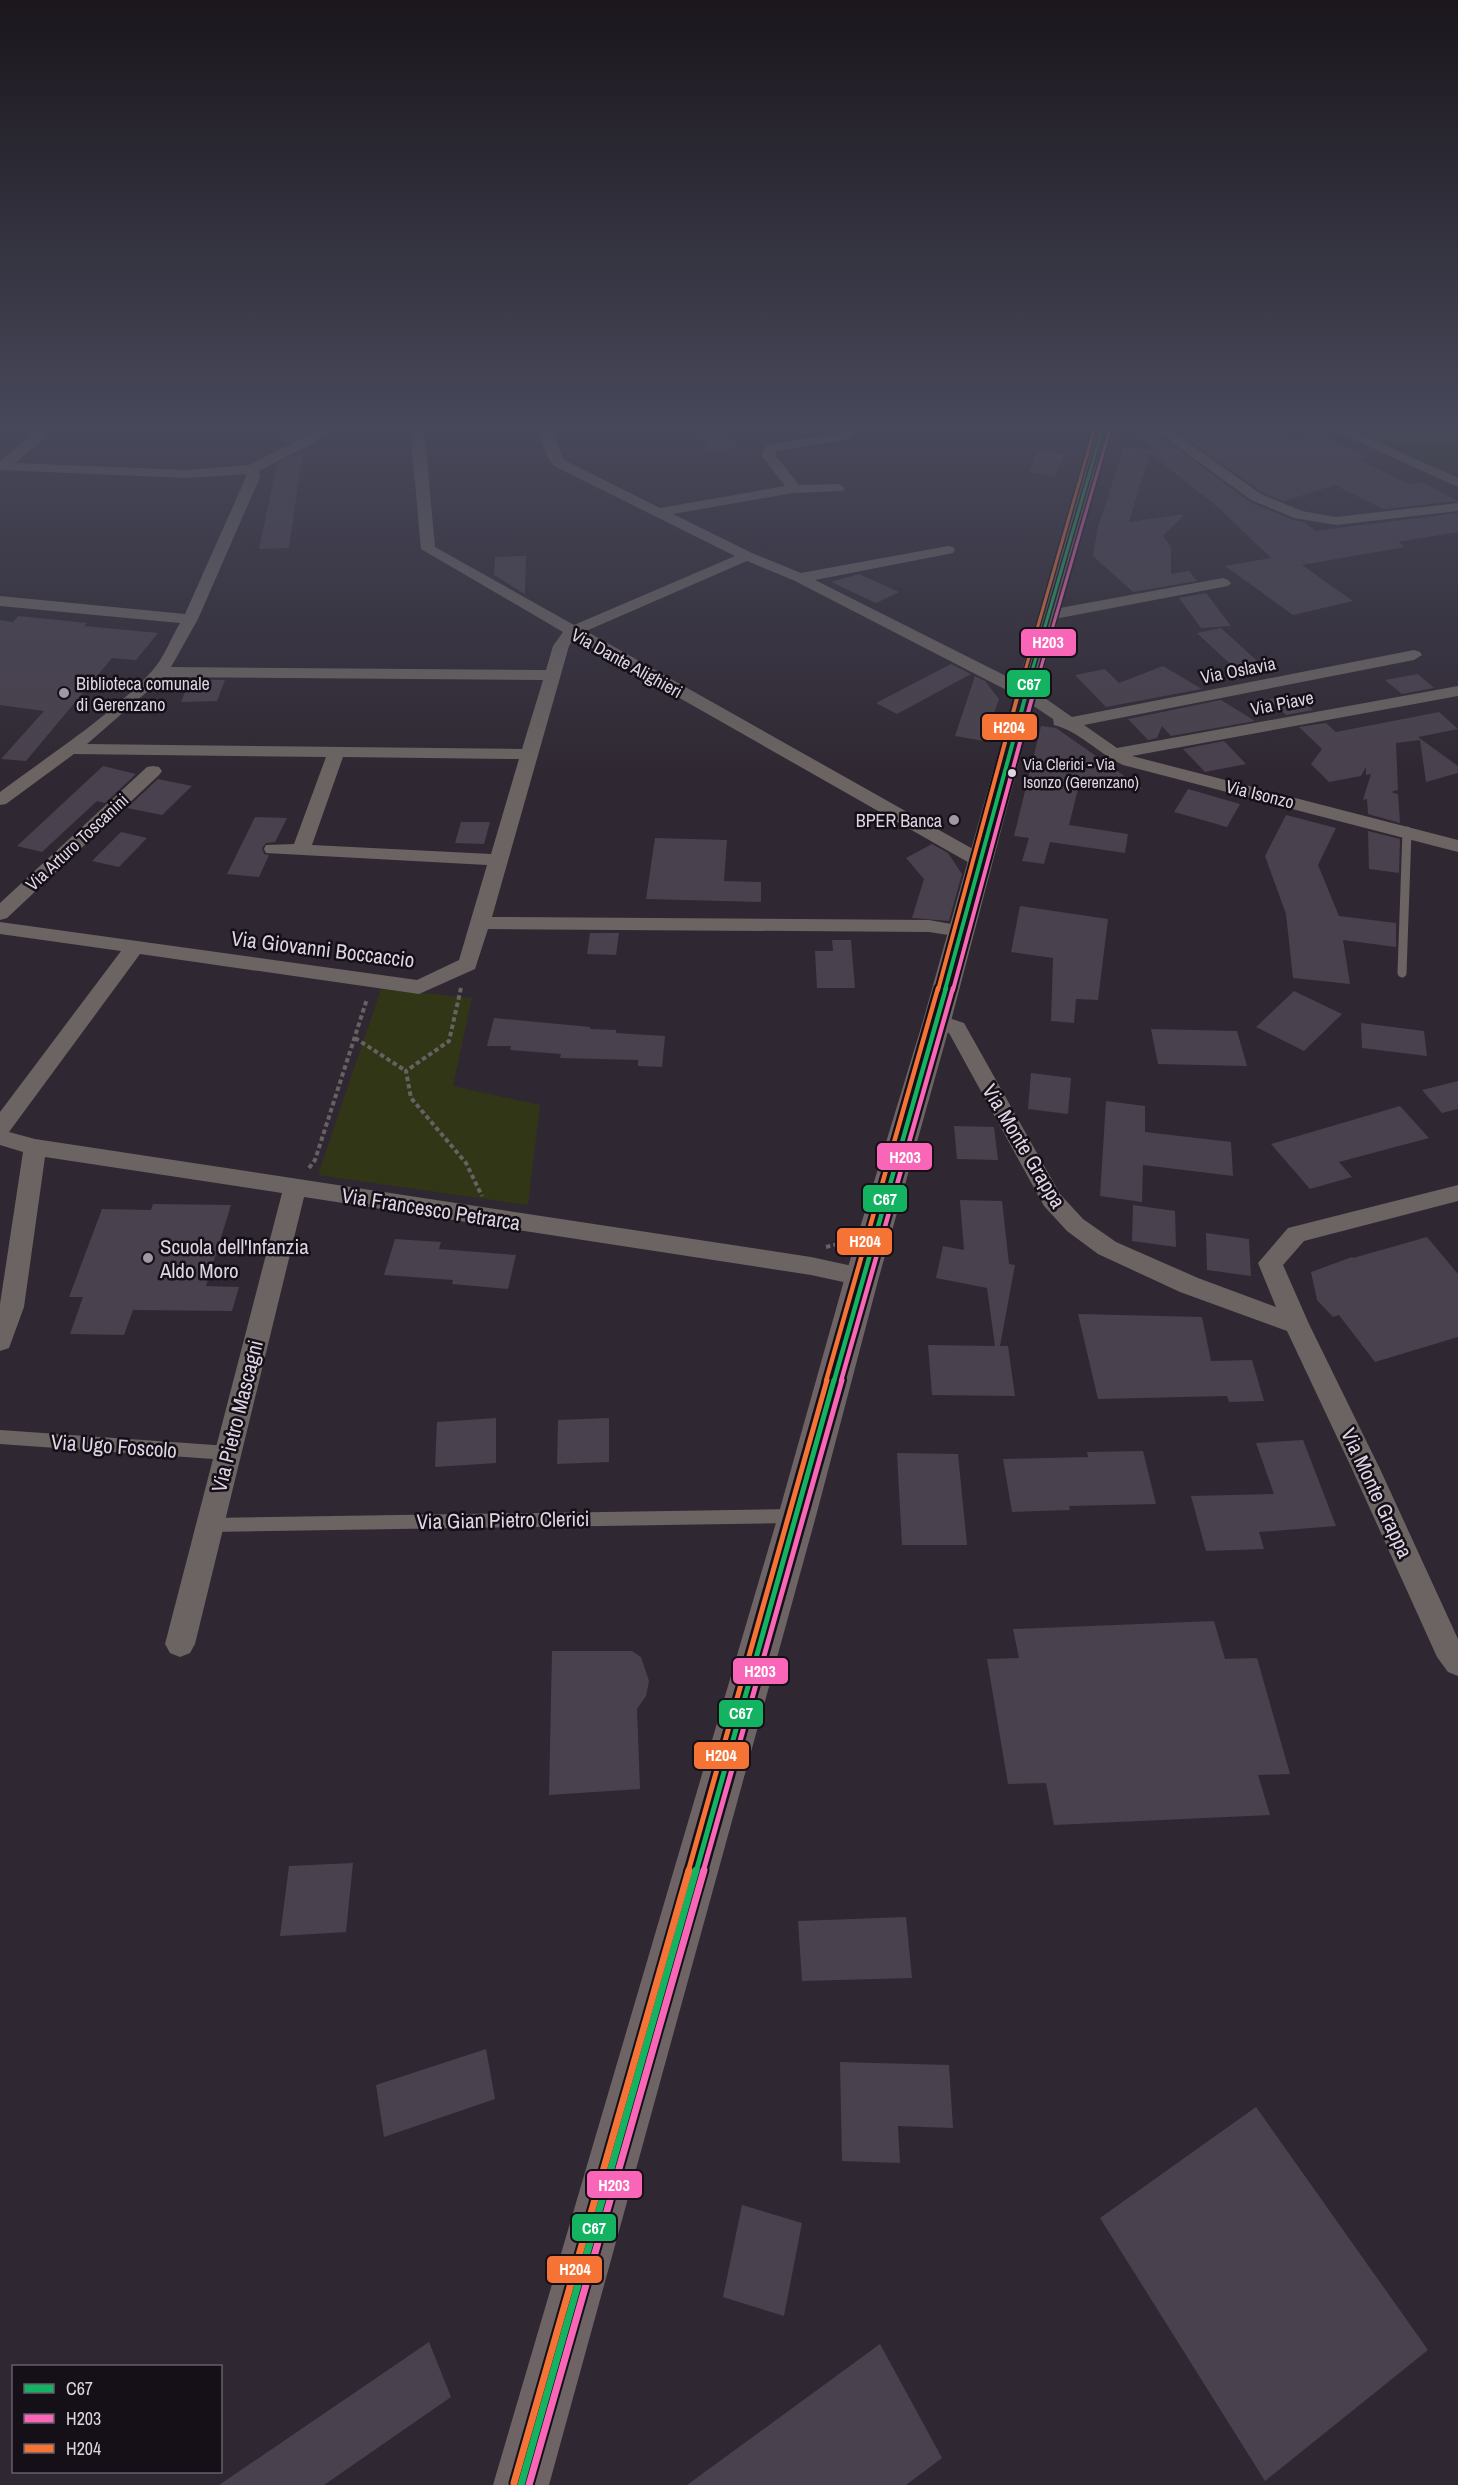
<svg xmlns="http://www.w3.org/2000/svg" width="1458" height="2485" font-family="'Archivo Narrow',sans-serif">
	<rect width="100%" height="100%" fill="#2f2832"/>
	<!-- green -->
	<path fill="#313616" d="M1344,427h114v44l-8,3z
		M381,989l91,9 -19,88 87,19 -12,100 -210,-30z"/>
	<!-- building -->
	<path fill="#49414d" d="M280,427h27l-1,6 -21,11z
		M695,427h29l13,21 -27,3z
		M1123,427h26l101,75 43,18 11,2 11,9 143,-18v19l-60,10 7,5 -103,18 51,36 -60,14 -68,-49 46,-8 -51,-49 -70,-56 -21,69 56,-8 -22,22 8,11v27l18,-3 8,10 -64,11 -40,-36 5,-29 26,-80 35,5z
		M1170,427h115v17l33,-10 50,24 -9,2 52,25 11,-3 36,19 -75,8 -48,-24 -51,16 -22,-9z
		M303,450l-14,98 -30,1 18,-85z
		M1038,451l26,3 -9,22 -26,-4z
		M526,556l-1,38 -31,-19 1,-18z
		M859,574l40,18 -23,11 -45,-21z
		M1206,593l25,33 -30,2 -22,-30z
		M18,616l69,7 -3,3 74,7 -22,27 -24,-2 -86,103 -25,-2 43,-48 -44,-6v-85l13,2z
		M1221,628l45,41 -24,6 -45,-42z
		M951,664l20,10 -74,40 -21,-11z
		M1163,666l39,23 -96,18 -31,-32 30,-6 14,14z
		M1418,674l16,14 -32,6 -17,-14z
		M975,676l10,5 14,18 -15,42 -29,-5z
		M190,680h35l-8,21 -36,1z
		M1297,695l16,15 -27,5 -17,-16z
		M1221,700l34,21 -84,15 -9,-10 -5,12 -9,2 -20,-21z
		M1439,712l19,17 -40,8 40,29v7l-32,9 -6,-42 -24,3 2,47 -7,2 7,2 2,29 -32,-9 -1,-15 -4,1 8,-26 -5,1v-8l-5,9 -32,6 -18,-18 11,-15 -23,-22 27,-4 10,9z
		M1041,726l15,2 87,61 -59,-12 -7,16 -8,32 59,9 -3,19 -75,-11 -6,22 -22,-3 7,-23 -15,-2z
		M1224,741l22,23 -41,8 -22,-23z
		M103,766l33,8 -31,29 -8,-2 -55,51 -25,-6z
		M158,779l34,7 -30,29 -35,-7z
		M1188,789l52,15 -13,23 -53,-15z
		M1286,815l50,13 -18,37 21,51 57,7v24l-53,-7 7,44 -57,-6 -7,-64 -21,-58z
		M255,817l32,1 -12,24 -9,1 -4,5 2,6 5,1 -10,22 -32,-3z
		M461,822h29l-6,22 -29,-1z
		M1368,831l32,8 -1,34 -30,-4z
		M121,832l26,6 -28,29 -27,-6z
		M655,838l72,2 -3,41 37,1v20l-115,-3z
		M932,844l16,9 14,21 -13,47 -37,-3 12,-39 -18,-21z
		M1020,906l88,13 -10,81 -22,-1 -2,24 -23,-2 2,-63 -42,-6z
		M590,933h29l-3,22 -29,-1z
		M832,940h19l4,48h-38l-2,-37h18z
		M1294,991l48,23 -38,37 -48,-24z
		M494,1018l96,9v2l26,1v3l49,3 -3,31 -24,-1v-6l-78,-2 1,-4 -51,-4 1,-4h-24z
		M1361,1023l63,8 3,25 -65,-8z
		M1151,1029l86,2 10,35 -89,-2z
		M1031,1073l40,5 -3,36 -40,-5z
		M1458,1081v28l-16,4 -20,-23z
		M1106,1101l39,5v26l86,10 2,34 -90,-11 -1,37 -42,-6z
		M1400,1106l29,32 -90,24 13,15 -42,12 -39,-45z
		M954,1126l40,1 4,33 -41,-1z
		M960,1200l42,1 7,63 6,1 -15,81h8l7,50 -83,-1 -4,-50 67,1 -8,-58 -51,-10 7,-32 21,4z
		M153,1204l78,1 -25,81 33,1 -7,24 -99,-1 -9,25 -54,-1 13,-37h-14l33,-88 49,1z
		M1133,1205l42,6 1,36 -44,-6z
		M1206,1233l43,6 2,37 -44,-6z
		M1427,1237l31,37v63l-83,25 -36,-47 -6,2 -16,-17 -6,-28 41,-15 1,1z
		M395,1239l46,3 -2,7 77,6 -8,34 -56,-5 1,-4 -69,-5z
		M1078,1314l124,3 9,44 41,-1 12,41 -35,1 -2,-6 -129,3z
		M496,1418v45l-61,4 2,-45z
		M609,1418v44l-52,2 1,-44z
		M1303,1440l33,86 -77,6 5,17 -58,2 -15,-55 83,-2 -18,-51z
		M1143,1451l13,53 -87,2 1,4 -58,2 -9,-53 85,-2 -1,-5z
		M897,1453l61,1 9,91h-65z
		M1214,1621l11,38 32,-1 33,116 -32,1 12,40 -216,10 -8,-42 -38,1 -21,-125 32,-1 -6,-29z
		M552,1651h80l9,6 8,24 -3,15 -9,13 3,80 -91,6z
		M353,1863l-7,69 -66,4 9,-70z
		M906,1917l6,61 -110,3 -4,-60z
		M486,2049l9,50 -111,38 -8,-52z
		M840,2062l109,3 4,63 -55,-2 2,37 -58,-2z
		M1256,2107l172,243 -163,131 -165,-263z
		M742,2205l60,18 -18,93 -61,-19z
		M429,2342l22,55 -127,88h-105z
		M880,2344l62,114 -36,27h-219z"/>
	<g fill="none" stroke-linecap="round" stroke-linejoin="round">
		<!-- path -->
		<path stroke="#676162" stroke-width="4" stroke-dasharray="4.5 3" stroke-linecap="butt" d="M461,988l-12,53 -43,30 5,27 55,65 16,33
			M355,1038l51,33
			M309,1168l6,-8 52,-161
			M826,1247l16,-4"/>
		<!-- lane-far1 -->
		<path stroke="#6b6462" stroke-width="9" d="M1402,973l5,-142"/>
		<!-- lane -->
		<path stroke="#6b6462" stroke-width="14" d="M0,1437l228,16
			M210,1525l582,-9"/>
		<!-- street -->
		<path fill="#6b6462" fill-rule="evenodd" d="M41,427h20l-9,5 -37,31 172,7 62,-5 68,-35 7,-3h19l-84,44 1,6 -62,142 -27,48 375,3 7,-24 10,-14 -142,-83 -11,-122h14l11,120 139,78 161,-69 -181,-90 -7,-10 -10,-29h13l14,33 96,48 125,-22 -24,-31 6,-10 72,-12 3,-2 -2,-4h13l4,5 -9,7 -71,12 -2,4 24,30 39,-1 7,4 -2,3 -50,2 -120,21 79,39 49,20 147,-27 5,1 2,3 -2,3 -5,1 -133,26 217,109 40,28 342,-67 6,2 2,3 -8,5 -330,65 33,23 341,-62v10l-326,60 326,84v12l-335,-87c-24,-11 -44,-34 -69,-40l-1,-6 -33,-22 -225,-116 -48,-20 -161,70 401,226 2,4 -2,4h-14l-399,-227 -5,8 -77,271 437,3 39,7 3,4 -3,4 -7,2 -32,-5 -441,-3 -13,40 -56,25 -279,-40 -131,178 26,7 776,118 60,13 3,7 -3,7 -9,2 -51,-11 -507,-78 -109,447 -5,9 -10,4 -10,-4 -5,-9 117,-451 -237,-36 -21,150 -15,41 -9,3v-47l23,-152 -23,-7v-33l121,-161 -121,-17v-12l417,58 42,-20 28,-95 -221,-12 -2,-4 2,-4 28,-1 32,-87 -252,-3 -68,50 -6,1v-13c48,-36 112,-77 152,-121 12,-13 19,-33 28,-48l-180,-17v-10l185,18 61,-137v-3l-59,4 -187,-8v-9zM164,677l379,3 -21,69 -435,-5zM343,757l176,2 -28,95 -179,-9z
			M1151,427h15l95,67 41,17 34,6 122,-14v8l-122,14 -42,-7 -43,-18z
			M1326,427h18l114,51v9z
			M1223,578l5,2 3,3 -3,3 -179,34 -8,-5 8,-5z
			M153,766l6,1 3,4 -3,4 -152,143 -7,2v-17l147,-136z
			M937,1014l27,9 96,171 23,25 33,23 82,36 78,29 -18,-44 30,-35 170,-43v16l-154,40 -21,24 26,59 71,145 78,170v37l-10,-4 -11,-15 -85,-188 -65,-138 -107,-39 -82,-38 -31,-23 -23,-25 -95,-173 -19,-7 -4,-5 4,-5z"/>
		<!-- primary -->
		<path fill="#6e6465" fill-rule="evenodd" d="M1094,427h18l-75,266 -86,328 -72,256 -63,239 -267,969h-56l285,-969 67,-239 78,-256 92,-328z"/>
		<!-- bus-1-far4 casing -->
		<g stroke="#150f18" stroke-width="6">
			<path id="bus-1-far4" d="M1030,678l73,-251"/>
		</g>
		<!-- bus-1-far3 casing -->
		<g stroke="#150f18" stroke-width="8">
			<path id="bus-1-far3" d="M945,990l86,-314"/>
		</g>
		<!-- bus-1-far2 casing -->
		<g stroke="#150f18" stroke-width="9">
			<path id="bus-1-far2" d="M834,1381l112,-393"/>
		</g>
		<!-- bus-1-far1 casing -->
		<g stroke="#150f18" stroke-width="10">
			<path id="bus-1-far1" d="M696,1872l138,-492"/>
		</g>
		<!-- bus-1 casing -->
		<g stroke="#150f18" stroke-width="11">
			<path id="bus-1" d="M521,2485l175,-615"/>
		</g>
		<!-- bus-2-far4 casing -->
		<g stroke="#150f18" stroke-width="6">
			<path id="bus-2-far4" d="M1038,678l72,-249"/>
		</g>
		<!-- bus-2-far3 casing -->
		<g stroke="#150f18" stroke-width="8">
			<path id="bus-2-far3" d="M953,990l85,-314"/>
		</g>
		<!-- bus-2-far2 casing -->
		<g stroke="#150f18" stroke-width="9">
			<path id="bus-2-far2" d="M841,1381l112,-393"/>
		</g>
		<!-- bus-2-far1 casing -->
		<g stroke="#150f18" stroke-width="10">
			<path id="bus-2-far1" d="M703,1872l139,-492"/>
		</g>
		<!-- bus-2 casing -->
		<g stroke="#150f18" stroke-width="11">
			<path id="bus-2" d="M529,2485l175,-615"/>
		</g>
		<!-- bus-3-far4 casing -->
		<g stroke="#150f18" stroke-width="6">
			<path id="bus-3-far4" d="M1023,678l72,-251"/>
		</g>
		<!-- bus-3-far3 casing -->
		<g stroke="#150f18" stroke-width="8">
			<path id="bus-3-far3" d="M938,990l85,-314"/>
		</g>
		<!-- bus-3-far2 casing -->
		<g stroke="#150f18" stroke-width="9">
			<path id="bus-3-far2" d="M826,1381l112,-393"/>
		</g>
		<!-- bus-3-far1 casing -->
		<g stroke="#150f18" stroke-width="10">
			<path id="bus-3-far1" d="M688,1872l139,-492"/>
		</g>
		<!-- bus-3 casing -->
		<g stroke="#150f18" stroke-width="11">
			<path id="bus-3" d="M514,2483l175,-613"/>
		</g>
		<!-- bus-1-far4 -->
		<use href="#bus-1-far4" stroke="#13b361" stroke-width="3"/>
		<!-- bus-1-far3 -->
		<use href="#bus-1-far3" stroke="#13b361" stroke-width="4"/>
		<!-- bus-1-far2 -->
		<use href="#bus-1-far2" stroke="#13b361" stroke-width="4.5"/>
		<!-- bus-1-far1 -->
		<use href="#bus-1-far1" stroke="#13b361" stroke-width="5"/>
		<!-- bus-1 -->
		<use href="#bus-1" stroke="#13b361" stroke-width="7"/>
		<!-- bus-2-far4 -->
		<use href="#bus-2-far4" stroke="#fa66b7" stroke-width="3"/>
		<!-- bus-2-far3 -->
		<use href="#bus-2-far3" stroke="#fa66b7" stroke-width="4"/>
		<!-- bus-2-far2 -->
		<use href="#bus-2-far2" stroke="#fa66b7" stroke-width="4.5"/>
		<!-- bus-2-far1 -->
		<use href="#bus-2-far1" stroke="#fa66b7" stroke-width="5"/>
		<!-- bus-2 -->
		<use href="#bus-2" stroke="#fa66b7" stroke-width="7"/>
		<!-- bus-3-far4 -->
		<use href="#bus-3-far4" stroke="#f57335" stroke-width="3"/>
		<!-- bus-3-far3 -->
		<use href="#bus-3-far3" stroke="#f57335" stroke-width="4"/>
		<!-- bus-3-far2 -->
		<use href="#bus-3-far2" stroke="#f57335" stroke-width="4.5"/>
		<!-- bus-3-far1 -->
		<use href="#bus-3-far1" stroke="#f57335" stroke-width="5"/>
		<!-- bus-3 -->
		<use href="#bus-3" stroke="#f57335" stroke-width="7"/>
	</g>
	<!-- sky -->
	<linearGradient id="sky" x2="0" y2="1"><stop stop-color="#1a161c"/><stop offset="0.55" stop-color="#47485a"/><stop offset="1" stop-color="#47485a" stop-opacity="0"/></linearGradient>
	<rect width="1458" height="775" fill="url(#sky)"/>
	<!-- markers -->
	<g fill="#a099a4" stroke="#150f18" stroke-width="2">
		<circle cx="64" cy="693" r="6"/>
		<circle cx="954" cy="820" r="6"/>
		<circle cx="148" cy="1258" r="6"/>
	</g>
	<circle fill="#ddd6e2" stroke="#150f18" stroke-width="2" cx="1012" cy="773" r="5"/>
	<g text-anchor="middle" dominant-baseline="central" stroke-width="5" stroke-linejoin="round" paint-order="stroke">
		<!-- far-bus labels -->
		<g font-size="16" fill="#ddd6e2" stroke="#150f18" text-anchor="start">
			<text x="1023" y="764">Via Clerici - Via<tspan x="1023" dy="18">Isonzo (Gerenzano)</tspan></text>
		</g>
		<!-- far-street labels -->
		<g font-size="18" fill="#ddd6e2" stroke="#150f18">
			<text transform="translate(627 663) rotate(29)">Via Dante Alighieri</text>
			<text transform="translate(1238 670) rotate(-11)">Via Oslavia</text>
			<text transform="translate(1282 703) rotate(-11)">Via Piave</text>
			<text transform="translate(1260 794) rotate(14)">Via Isonzo</text>
			<text transform="translate(77 842) rotate(-43)">Via Arturo Toscanini</text>
		</g>
		<!-- far-poi labels -->
		<g font-size="18" fill="#ddd6e2" stroke="#150f18" text-anchor="start">
			<text x="76" y="683">Biblioteca comunale<tspan x="76" dy="21">di Gerenzano</tspan></text>
			<text x="942" y="820" text-anchor="end">BPER Banca</text>
		</g>
		<!-- street labels -->
		<g font-size="21" fill="#ddd6e2" stroke="#150f18">
			<text transform="translate(323 949) rotate(7)">Via Giovanni Boccaccio</text>
			<text transform="translate(1024 1146) rotate(59)">Via Monte Grappa</text>
			<text transform="translate(431 1209) rotate(9)">Via Francesco Petrarca</text>
			<text transform="translate(237 1416) rotate(-76)">Via Pietro Mascagni</text>
			<text transform="translate(114 1446) rotate(4)">Via Ugo Foscolo</text>
			<text transform="translate(1377 1493) rotate(65)">Via Monte Grappa</text>
			<text transform="translate(503 1520) rotate(-1)">Via Gian Pietro Clerici</text>
		</g>
		<!-- poi labels -->
		<g font-size="21" fill="#ddd6e2" stroke="#150f18" text-anchor="start">
			<text x="160" y="1246">Scuola dell'Infanzia<tspan x="160" dy="24">Aldo Moro</tspan></text>
		</g>
	</g>
	<g stroke="#150f18" stroke-width="2">
		<rect x="1020" y="628" width="57" height="29" rx="6" fill="#fa66b7"/>
		<rect x="1006" y="669" width="45" height="29" rx="6" fill="#13b361"/>
		<rect x="981" y="713" width="57" height="28" rx="6" fill="#f57335"/>
		<rect x="876" y="1142" width="57" height="29" rx="6" fill="#fa66b7"/>
		<rect x="862" y="1184" width="46" height="29" rx="6" fill="#13b361"/>
		<rect x="836" y="1227" width="57" height="29" rx="6" fill="#f57335"/>
		<rect x="732" y="1657" width="57" height="28" rx="6" fill="#fa66b7"/>
		<rect x="718" y="1699" width="46" height="29" rx="6" fill="#13b361"/>
		<rect x="693" y="1741" width="57" height="29" rx="6" fill="#f57335"/>
		<rect x="586" y="2170" width="57" height="29" rx="6" fill="#fa66b7"/>
		<rect x="571" y="2213" width="46" height="29" rx="6" fill="#13b361"/>
		<rect x="546" y="2255" width="57" height="29" rx="6" fill="#f57335"/>
	</g>
	<g font-size="16" text-anchor="middle" font-weight="bold" fill="#fff">
		<text x="1048" y="648">H203</text>
		<text x="1029" y="690">C67</text>
		<text x="1009" y="733">H204</text>
		<text x="905" y="1163">H203</text>
		<text x="885" y="1205">C67</text>
		<text x="865" y="1247">H204</text>
		<text x="760" y="1677">H203</text>
		<text x="741" y="1719">C67</text>
		<text x="721" y="1761">H204</text>
		<text x="614" y="2191">H203</text>
		<text x="594" y="2234">C67</text>
		<text x="575" y="2275">H204</text>
	</g>
	<!-- legend -->
	<rect x="12" y="2365" width="210" height="108" fill="#150f18" stroke="#655f69" stroke-width="1.5"/>
	<rect x="24" y="2384" width="30" height="9" fill="#13b361" stroke="#655f69" stroke-width="1.5"/>
	<text x="66" y="2395" font-size="18" fill="#ddd6e2">C67</text>
	<rect x="24" y="2414" width="30" height="9" fill="#fa66b7" stroke="#655f69" stroke-width="1.5"/>
	<text x="66" y="2425" font-size="18" fill="#ddd6e2">H203</text>
	<rect x="24" y="2444" width="30" height="9" fill="#f57335" stroke="#655f69" stroke-width="1.5"/>
	<text x="66" y="2455" font-size="18" fill="#ddd6e2">H204</text>
</svg>
